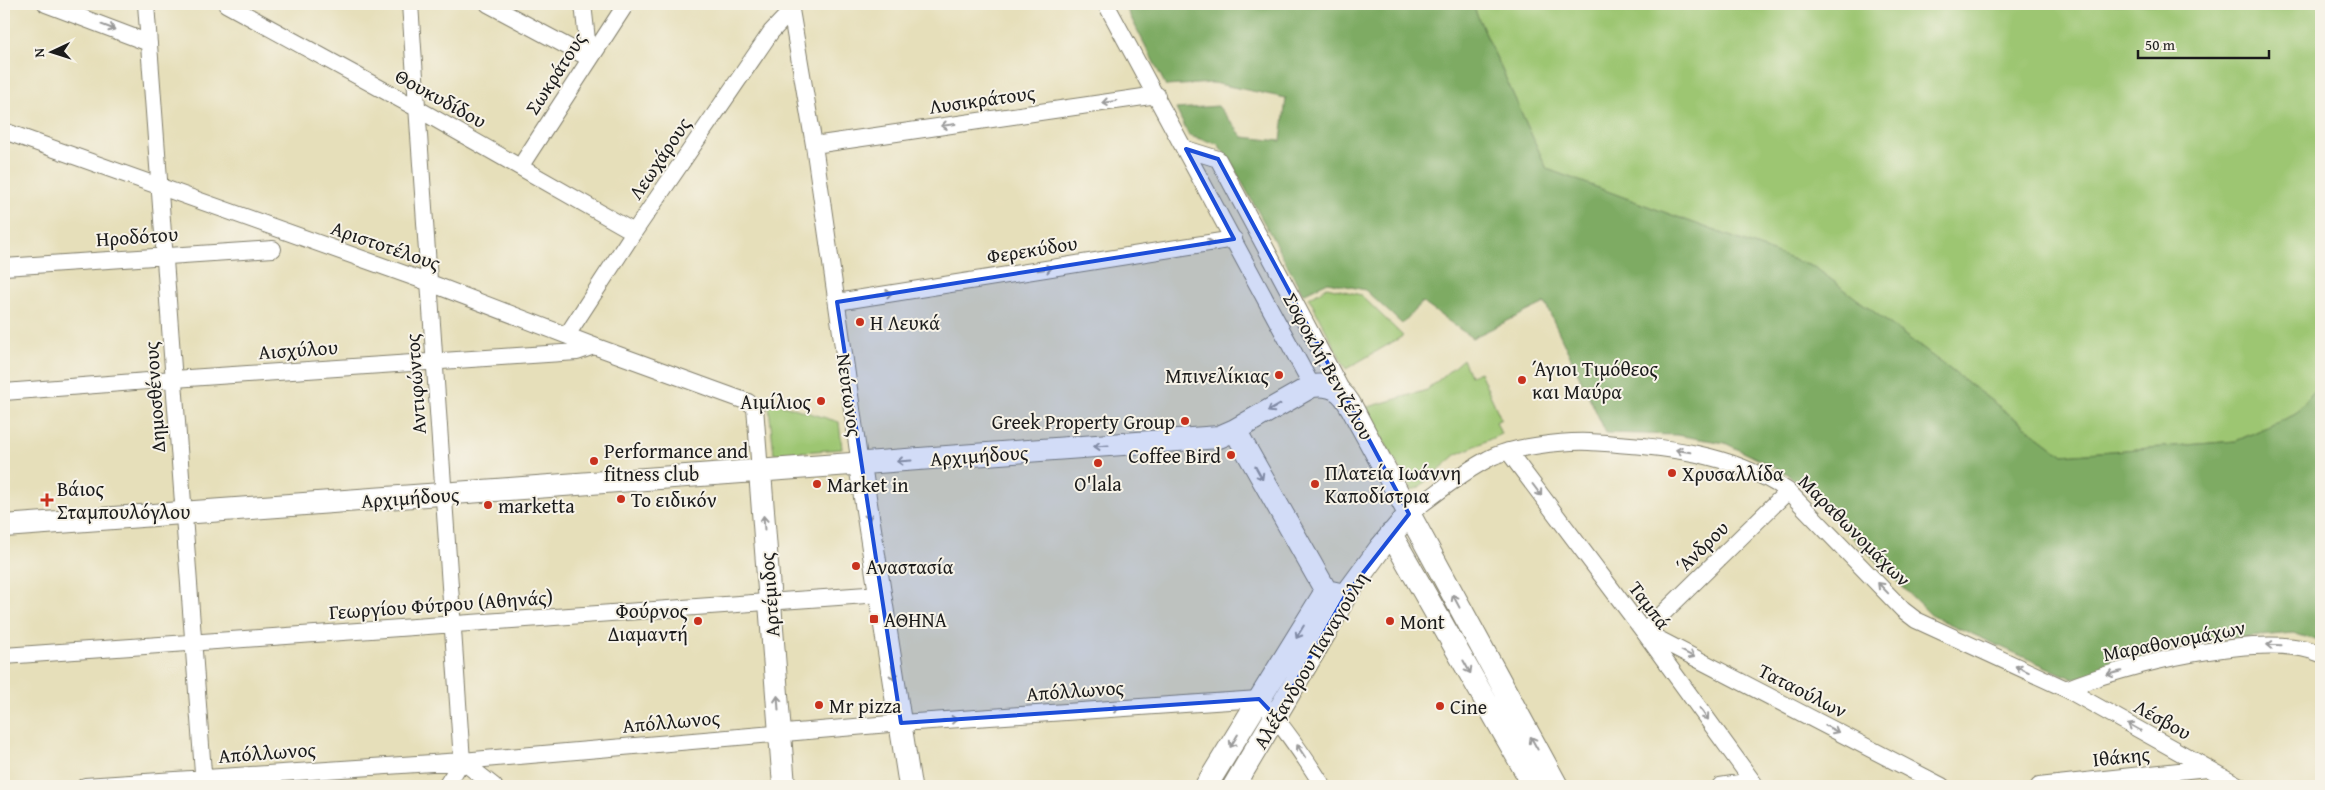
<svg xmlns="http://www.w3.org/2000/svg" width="2325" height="790" font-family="'Gentium Book Plus',serif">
	<rect width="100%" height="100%" fill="#f7f3e8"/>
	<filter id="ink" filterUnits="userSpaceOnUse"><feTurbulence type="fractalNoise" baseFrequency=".02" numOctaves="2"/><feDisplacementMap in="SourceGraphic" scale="10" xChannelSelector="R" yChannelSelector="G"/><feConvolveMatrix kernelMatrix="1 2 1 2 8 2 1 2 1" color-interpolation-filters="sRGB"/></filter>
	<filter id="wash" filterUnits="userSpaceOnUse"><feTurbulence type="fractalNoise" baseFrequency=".0096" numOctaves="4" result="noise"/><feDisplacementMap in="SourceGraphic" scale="20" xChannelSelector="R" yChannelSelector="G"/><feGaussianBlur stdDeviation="1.12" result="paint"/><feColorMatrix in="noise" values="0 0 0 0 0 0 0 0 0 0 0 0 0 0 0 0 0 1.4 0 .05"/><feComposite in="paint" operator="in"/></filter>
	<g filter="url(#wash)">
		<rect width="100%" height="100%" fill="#e6dfba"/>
		<!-- green -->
		<path fill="#9dc672" stroke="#5c7147" d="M1472,4h849v379l-27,32 -58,26 -173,14 -247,-187 -269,-99z
			M1327,287l34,8 42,41 -57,33 -37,-71z
			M1463,359l7,17 10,-4 21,47 -5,3 5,12 -45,21 -38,33 -6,2 -47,-82 62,-18z
			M774,402l65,20 3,27 -68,5 -5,-47z"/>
		<!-- forest -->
		<path fill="#7eab64" stroke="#4d6440" d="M1124,4h348l75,165 269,99 247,187 173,-14 58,-26 27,-32v259l-28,-9 -99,9 -121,37 -141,-63 -144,-142 -63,-31 -49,-8 -70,-2 -61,-130 -73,35 -50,-36 -20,22 -37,-34 -37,-8 -25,12 -70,-128 -15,-22 -29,-8 -13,-27 42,-3 25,31 38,4 5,-43 -73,-15 -47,3z"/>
	</g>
	<g filter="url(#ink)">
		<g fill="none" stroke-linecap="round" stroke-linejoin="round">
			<!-- street casing -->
			<g stroke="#817e6b" stroke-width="18">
				<path id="street" d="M46,4l103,39
					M146,4l58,782
					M226,4l192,105 216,123
					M410,4l52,757
					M488,4l101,54
					M583,4l6,54
					M790,4l24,141 46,320
					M1106,4l206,382
					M4,131l426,152 164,63 154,56 7,5 5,65
					M814,145l343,-50
					M1186,149l32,10 124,232
					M520,167l106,-163
					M4,267l269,-18
					M837,302l397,-63
					M567,335l67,-103 137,-200 20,-21
					M4,392l170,-13 403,-27 17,-6
					M1508,451l136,181 112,154
					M1409,514c25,-19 51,-40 79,-55 21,-12 76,-18 101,-17 72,5 137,8 199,49l115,119 13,10 150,69 174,97
					M1644,632l144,-141
					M1649,634l293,152
					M4,656l877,-62
					M2066,689c56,-23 200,-60 255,-35
					M462,761l32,25
					M85,786l377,-25 439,-38 358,-24c25,27 45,57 64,87
					M446,786l16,-25
					M1720,786l32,-5
					M2039,786l168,-18"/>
			</g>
			<!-- secondary casing -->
			<g stroke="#817e6b" stroke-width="24">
				<path id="secondary" d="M1235,430l91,161 14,3
					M860,465l50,321
					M760,472l24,314
					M4,526l1215,-89 16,-7 77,-44c32,-4 36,16 50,41l195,359
					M1391,534l143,252
					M1206,786l120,-195
					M1234,786l94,-158 17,-32 36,-49 28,-33"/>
			</g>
			<!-- street -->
			<use href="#street" stroke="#fff" stroke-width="16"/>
			<!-- secondary -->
			<use href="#secondary" stroke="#fff" stroke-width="22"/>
		</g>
		<!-- one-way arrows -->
		<defs><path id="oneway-shaft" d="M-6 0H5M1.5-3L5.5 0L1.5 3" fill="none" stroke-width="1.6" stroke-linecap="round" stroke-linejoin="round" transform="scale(1.25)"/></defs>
		<g stroke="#999">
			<use href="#oneway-shaft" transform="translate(108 27) rotate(21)"/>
			<use href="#oneway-shaft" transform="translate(1109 102) rotate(172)"/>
			<use href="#oneway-shaft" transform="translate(948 125) rotate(172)"/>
			<use href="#oneway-shaft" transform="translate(1206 243) rotate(-9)"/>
			<use href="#oneway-shaft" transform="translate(1045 269) rotate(-9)"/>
			<use href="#oneway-shaft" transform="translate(885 294) rotate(-9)"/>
			<use href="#oneway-shaft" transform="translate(1274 408) rotate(150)"/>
			<use href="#oneway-shaft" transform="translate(1101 446) rotate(176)"/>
			<use href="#oneway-shaft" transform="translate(1683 451) rotate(-170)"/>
			<use href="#oneway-shaft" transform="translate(904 461) rotate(176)"/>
			<use href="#oneway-shaft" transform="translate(1259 473) rotate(61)"/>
			<use href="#oneway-shaft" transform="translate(1537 490) rotate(53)"/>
			<use href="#oneway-shaft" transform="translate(868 513) rotate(81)"/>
			<use href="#oneway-shaft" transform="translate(764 523) rotate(-94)"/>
			<use href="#oneway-shaft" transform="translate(1883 588) rotate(-134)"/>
			<use href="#oneway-shaft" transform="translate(1456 601) rotate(-118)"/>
			<use href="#oneway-shaft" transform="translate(1300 632) rotate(121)"/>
			<use href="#oneway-shaft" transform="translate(2274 645) rotate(-178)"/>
			<use href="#oneway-shaft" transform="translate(1688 654) rotate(27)"/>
			<use href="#oneway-shaft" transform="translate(1467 667) rotate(61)"/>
			<use href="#oneway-shaft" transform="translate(2022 669) rotate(-156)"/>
			<use href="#oneway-shaft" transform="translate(893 673) rotate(81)"/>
			<use href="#oneway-shaft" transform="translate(2114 673) rotate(167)"/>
			<use href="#oneway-shaft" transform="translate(778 703) rotate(-94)"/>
			<use href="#oneway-shaft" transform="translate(1112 709) rotate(-4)"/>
			<use href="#oneway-shaft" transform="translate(1704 714) rotate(54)"/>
			<use href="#oneway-shaft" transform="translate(950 720) rotate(-4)"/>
			<use href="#oneway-shaft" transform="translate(2134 727) rotate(-151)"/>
			<use href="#oneway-shaft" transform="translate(1832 729) rotate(27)"/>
			<use href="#oneway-shaft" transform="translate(1234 741) rotate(121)"/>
			<use href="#oneway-shaft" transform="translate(1534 743) rotate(-119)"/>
			<use href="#oneway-shaft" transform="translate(1301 751) rotate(-123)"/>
		</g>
	</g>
	<!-- marked area -->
	<path fill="#1d4ed8" fill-opacity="0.2" stroke="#1d4ed8" stroke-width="4" stroke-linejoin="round" d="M1186,149l32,10 191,355 -64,82 -69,121 -17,-18 -358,24 -64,-421 397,-63z"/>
	<!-- markers -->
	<g fill="#c8321e" stroke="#f7f3e8" stroke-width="2">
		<circle cx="860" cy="322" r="5"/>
		<circle cx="1279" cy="375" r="5"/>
		<circle cx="1522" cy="380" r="5"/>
		<circle cx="821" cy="401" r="5"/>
		<circle cx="1185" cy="421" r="5"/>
		<circle cx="1231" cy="455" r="5"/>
		<circle cx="594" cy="461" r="5"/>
		<circle cx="1098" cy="463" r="5"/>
		<circle cx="1672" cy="473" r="5"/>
		<circle cx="817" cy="484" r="5"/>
		<circle cx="1315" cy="484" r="5"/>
		<circle cx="621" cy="499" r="5"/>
		<path d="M44.5 492.5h5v5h5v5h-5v5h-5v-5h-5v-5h5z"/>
		<circle cx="488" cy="505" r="5"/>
		<circle cx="856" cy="566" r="5"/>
		<rect x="869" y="614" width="10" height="10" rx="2.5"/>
		<circle cx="698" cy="621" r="5"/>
		<circle cx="1390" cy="621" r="5"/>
		<circle cx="819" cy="705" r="5"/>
		<circle cx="1440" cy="706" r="5"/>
	</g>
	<g text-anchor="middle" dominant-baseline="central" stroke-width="4" stroke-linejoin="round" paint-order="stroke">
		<!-- street labels -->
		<g font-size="20" fill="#1c1c1c" stroke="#f7f3e8">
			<text transform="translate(555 73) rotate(-57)">Σωκράτους</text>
			<text transform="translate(441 98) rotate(29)">Θουκυδίδου</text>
			<text transform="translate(982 99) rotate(-8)">Λυσικράτους</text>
			<text transform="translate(659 158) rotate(-56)">Λεωχάρους</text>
			<text transform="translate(137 236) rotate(-4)">Ηροδότου</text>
			<text transform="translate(386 245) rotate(19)">Αριστοτέλους</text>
			<text transform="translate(1032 249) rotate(-9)">Φερεκύδου</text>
			<text transform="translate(298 349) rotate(-4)">Αισχύλου</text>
			<text transform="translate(1329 366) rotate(61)">Σοφοκλή Βενιζέλου</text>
			<text transform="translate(415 384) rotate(-94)">Αντιφώντος</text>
			<text transform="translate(850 395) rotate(82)">Νεύτωνος</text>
			<text transform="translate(154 397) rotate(-94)">Δημοσθένους</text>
			<text transform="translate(979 455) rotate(-4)">Αρχιμήδους</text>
			<text transform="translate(410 497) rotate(-4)">Αρχιμήδους</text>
			<text transform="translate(1855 530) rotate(45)">Μαραθωνομάχων</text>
			<text transform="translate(1702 546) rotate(-44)">Άνδρου</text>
			<text transform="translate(769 595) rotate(-94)">Αρτέμιδος</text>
			<text transform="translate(441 604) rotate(-4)">Γεωργίου Φύτρου (Αθηνάς)</text>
			<text transform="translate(1650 605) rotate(53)">Ταμπά</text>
			<text transform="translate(2174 640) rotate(-11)">Μαραθονομάχων</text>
			<text transform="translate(1310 660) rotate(-59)">Αλέξανδρου Παναγούλη</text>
			<text transform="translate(1075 690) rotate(-4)">Απόλλωνος</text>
			<text transform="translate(1803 690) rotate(27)">Ταταούλων</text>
			<text transform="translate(2163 719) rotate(29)">Λέσβου</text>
			<text transform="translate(671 721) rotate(-5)">Απόλλωνος</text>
			<text transform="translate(267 752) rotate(-4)">Απόλλωνος</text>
			<text transform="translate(2121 756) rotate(-6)">Ιθάκης</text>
		</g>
		<!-- poi labels -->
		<g font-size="20" fill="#1c1c1c" stroke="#f7f3e8" text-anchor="start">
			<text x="870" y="322">Η Λευκά</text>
			<text x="1532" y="368">Άγιοι Τιμόθεος<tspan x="1532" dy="23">και Μαύρα</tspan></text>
			<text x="1269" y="375" text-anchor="end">Μπινελίκιας</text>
			<text x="811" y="401" text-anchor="end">Αιμίλιος</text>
			<text x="1175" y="421" text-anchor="end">Greek Property Group</text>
			<text x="604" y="450">Performance and<tspan x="604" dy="23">fitness club</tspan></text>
			<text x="1221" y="455" text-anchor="end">Coffee Bird</text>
			<text x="1325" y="472">Πλατεία Ιωάννη<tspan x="1325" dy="23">Καποδίστρια</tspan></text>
			<text x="1682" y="473">Χρυσαλλίδα</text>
			<text x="1098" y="483" text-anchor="middle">O'lala</text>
			<text x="827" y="484">Market in</text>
			<text x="57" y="488">Βάιος<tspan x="57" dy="23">Σταμπουλόγλου</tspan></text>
			<text x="631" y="499">Το ειδικόν</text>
			<text x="498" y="505">marketta</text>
			<text x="866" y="566">Αναστασία</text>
			<text x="688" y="610" text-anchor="end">Φούρνος<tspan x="688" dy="23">Διαμαντή</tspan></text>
			<text x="884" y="619">ΑΘΗΝΑ</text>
			<text x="1400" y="621">Mont</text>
			<text x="829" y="705">Mr pizza</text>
			<text x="1450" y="706">Cine</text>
		</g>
	</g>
	<!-- margin -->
	<rect width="2325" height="790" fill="none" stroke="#f7f3e8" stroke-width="20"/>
	<!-- north arrow -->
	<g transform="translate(52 52) rotate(266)" stroke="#f7f3e8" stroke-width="4" paint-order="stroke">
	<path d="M0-4L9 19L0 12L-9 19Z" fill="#1c1c1c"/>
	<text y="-8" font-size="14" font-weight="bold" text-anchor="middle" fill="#1c1c1c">N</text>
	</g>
	<!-- scale -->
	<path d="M2138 50v8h131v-8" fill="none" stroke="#1c1c1c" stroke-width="2.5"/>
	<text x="2145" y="50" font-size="15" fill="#1c1c1c" stroke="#f7f3e8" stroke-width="4" paint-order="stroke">50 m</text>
</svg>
